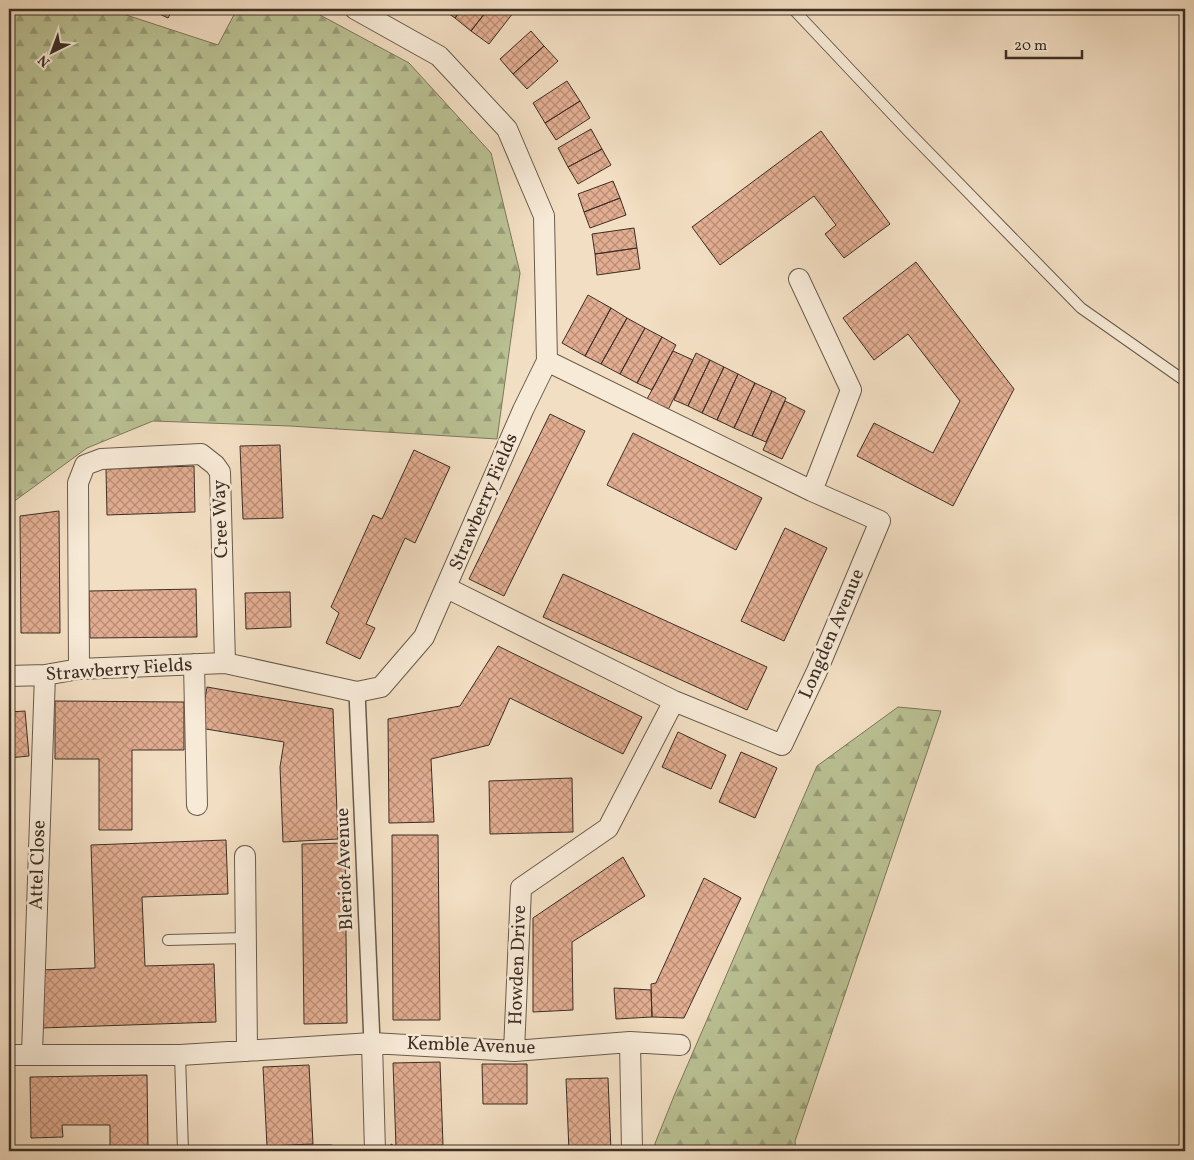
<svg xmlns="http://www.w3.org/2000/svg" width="1194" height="1160" font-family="Vollkorn,serif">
	<defs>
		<pattern id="forest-firs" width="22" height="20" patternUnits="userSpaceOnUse" patternTransform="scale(1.25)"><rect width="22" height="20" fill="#bac193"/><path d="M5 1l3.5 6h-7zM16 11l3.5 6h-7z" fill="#989d78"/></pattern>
		<pattern id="building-cross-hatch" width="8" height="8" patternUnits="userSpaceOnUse" patternTransform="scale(1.25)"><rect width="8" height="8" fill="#e2ad91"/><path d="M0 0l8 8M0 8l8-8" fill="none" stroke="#b88d76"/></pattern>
	</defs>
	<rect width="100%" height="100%" fill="#f2dec2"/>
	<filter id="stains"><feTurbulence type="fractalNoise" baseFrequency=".004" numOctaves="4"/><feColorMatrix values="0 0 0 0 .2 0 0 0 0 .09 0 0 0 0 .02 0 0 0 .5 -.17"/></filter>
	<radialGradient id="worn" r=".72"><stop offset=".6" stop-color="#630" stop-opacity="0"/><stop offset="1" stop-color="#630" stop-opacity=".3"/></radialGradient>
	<!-- forest -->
	<path fill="url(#forest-firs)" stroke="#7c785c" d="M9,9h99l110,36 19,-36h72l100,54 82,90 29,120 -23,166 -207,-13 -137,-5 -66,27 -78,57z
		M898,707l43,4 -146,430 1,10h-144l22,-55 143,-330z"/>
	<!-- building -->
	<path fill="url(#building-cross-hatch)" stroke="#3d2f25" d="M149,9h24l-5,9z
		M442,9h20l-7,9z
		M462,9h26l-17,22 -16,-13z
		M488,9h20l5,4 -24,31 -18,-13z
		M531,31l13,15 -31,28 -13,-15z
		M544,46l14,15 -31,28 -14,-15z
		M567,81l13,20 -35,22 -12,-20z
		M580,101l10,17 -34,22 -11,-17z
		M591,129l11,20 -34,18 -10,-19z
		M821,131l69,93 -46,34 -19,-24 11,-9 -22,-29 -94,69 -28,-38z
		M602,149l9,16 -33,19 -10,-17z
		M613,181l7,17 -36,14 -6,-18z
		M620,198l6,17 -36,13 -6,-16z
		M634,228l3,20 -42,6 -3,-20z
		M637,248l3,21 -43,6 -2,-21z
		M916,262l98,127 -61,117 -96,-50 17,-33 59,30 27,-52 -52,-67 -34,26 -31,-42z
		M588,295l23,13 -26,48 -23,-13z
		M611,308l16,10 -26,46 -16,-8z
		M627,318l18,10 -25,46 -19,-10z
		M645,328l17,9 -25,46 -17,-9z
		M662,337l14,8 -24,45 -15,-7z
		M673,351l20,9 -25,50 -21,-11z
		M696,353l14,7 -22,46 -14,-6z
		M710,360l14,7 -22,46 -14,-7z
		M724,367l14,7 -21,46 -15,-7z
		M738,374l17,9 -21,45 -17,-8z
		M755,383l17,8 -20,45 -18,-8z
		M772,391l14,7 -20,44 -14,-6z
		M785,401l20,10 -23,48 -19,-9z
		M550,414l35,17 -81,165 -35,-17z
		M633,433l129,65 -26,52 -129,-65z
		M280,445l3,73 -40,1 -3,-73z
		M414,450l36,17 -35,76 -10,-5 -39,86 9,4 -15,31 -34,-16 13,-30 -8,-6 42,-92 9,4z
		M194,466l1,46 -88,3 -1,-46z
		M59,511l1,122h-39l-1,-117z
		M785,528l42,20 -43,93 -43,-20z
		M563,574l204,93 -20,43 -204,-93z
		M196,589l1,48 -107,1 -1,-47z
		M290,592l1,35 -45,2 -1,-36z
		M498,646l144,71 -19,37 -113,-56 -21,47 -58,14 3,63 -45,1 -1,-104 72,-13z
		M207,687l126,22 5,130 -55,3 -3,-75 4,-25 -84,-14z
		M55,701l129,1v48h-52v80h-33v-71h-44z
		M25,711l4,45 -20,2v-46z
		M678,732l48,23 -15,34 -49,-22z
		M741,752l36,16 -22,50 -36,-16z
		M572,778l1,54 -83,2 -1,-53z
		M9,801l2,150h-2z
		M392,835h46l2,185h-47z
		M226,840l2,54 -86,3 3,69 69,-2 2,58 -175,6 -2,-58 56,-2 -4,-123z
		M345,843l2,180 -43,1 -2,-180z
		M623,857l22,39 -73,46 1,68 -40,2v-94z
		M704,878l37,20 -57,120 -32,-1 -1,-33 5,-1z
		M9,980h5v31h-5z
		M614,988l37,2 1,27 -36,2z
		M440,1062l3,83 -47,2 -3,-84z
		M482,1064h45v40h-44z
		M309,1065l4,79 -46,2 -4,-79z
		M147,1075l1,76h-38v-26h-48l1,12 -32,1 -1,-61z
		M608,1078l3,73h-42l-3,-72z
		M391,1144l5,3 39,-2v6h-45z
		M293,1145h39v6h-39z"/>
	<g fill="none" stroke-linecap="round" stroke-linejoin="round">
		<!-- service casing -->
		<g stroke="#6a5b4c" stroke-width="12">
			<path id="service" d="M793,9l115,122 173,177 104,73
				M168,940l77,-2
				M180,1055l3,96"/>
		</g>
		<!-- pedestrian casing -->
		<g stroke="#6a5b4c" stroke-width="18">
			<path id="pedestrian" d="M357,692l15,351"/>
		</g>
		<!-- minor casing -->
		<g stroke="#6a5b4c" stroke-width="22">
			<path id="minor" d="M799,279l52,111 -39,101
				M447,588l227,113 108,44 35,-74 63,-150 -68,-30 -265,-130
				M194,664l3,141
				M79,669l-1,-186 7,-18 16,-6 100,-5 14,11 5,7 5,191
				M9,676l36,-1 34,-6 146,-6 132,29 24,-5 43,-50 99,-227 24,-49 -3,-145 -37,-87 -68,-73 -84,-47
				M245,856l2,195
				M630,1042l2,109
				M372,1043l3,108
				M514,1051l7,-163 87,-60 66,-127
				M32,1054l13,-379
				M9,1055h171l192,-12 142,8 116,-9 50,3"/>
		</g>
		<!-- service -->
		<use href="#service" stroke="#f7ead7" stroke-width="10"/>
		<!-- pedestrian -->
		<use href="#pedestrian" stroke="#f7ead7" stroke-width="15"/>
		<!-- minor -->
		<use href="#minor" stroke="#f7ead7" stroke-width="20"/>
	</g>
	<g text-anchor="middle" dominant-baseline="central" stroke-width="5" stroke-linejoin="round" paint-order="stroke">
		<!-- street labels -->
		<g font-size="19" fill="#3d2f25" stroke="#f7ead7">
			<text transform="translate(484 502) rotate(-67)">Strawberry Fields</text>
			<text transform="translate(221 519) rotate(-92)">Cree Way</text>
			<text transform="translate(832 634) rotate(-67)">Longden Avenue</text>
			<text transform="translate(119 670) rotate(-4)">Strawberry Fields</text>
			<text transform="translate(38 865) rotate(-88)">Attel Close</text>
			<text transform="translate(345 869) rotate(-92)">Bleriot Avenue</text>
			<text transform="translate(518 965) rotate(-88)">Howden Drive</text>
			<text transform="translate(471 1046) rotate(2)">Kemble Avenue</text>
		</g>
	</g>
	<!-- margin -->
	<rect width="1194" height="1160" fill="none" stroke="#f2dec2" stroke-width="30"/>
	<rect x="10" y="10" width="1174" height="1140" fill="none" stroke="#3d2f25" stroke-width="2.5"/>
	<rect x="15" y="15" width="1164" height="1130" fill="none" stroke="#3d2f25"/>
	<!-- north arrow -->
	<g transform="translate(52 52) rotate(222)" stroke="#f7ead7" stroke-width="4" paint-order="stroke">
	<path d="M0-4L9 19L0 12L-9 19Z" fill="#3d2f25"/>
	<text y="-8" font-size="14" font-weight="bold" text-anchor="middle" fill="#3d2f25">N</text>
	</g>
	<!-- scale -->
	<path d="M1006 50v8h76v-8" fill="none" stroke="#3d2f25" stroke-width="2.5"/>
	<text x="1014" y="50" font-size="15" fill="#3d2f25" stroke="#f7ead7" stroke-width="4" paint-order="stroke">20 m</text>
	<rect width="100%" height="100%" filter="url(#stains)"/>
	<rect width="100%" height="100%" fill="url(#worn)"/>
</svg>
